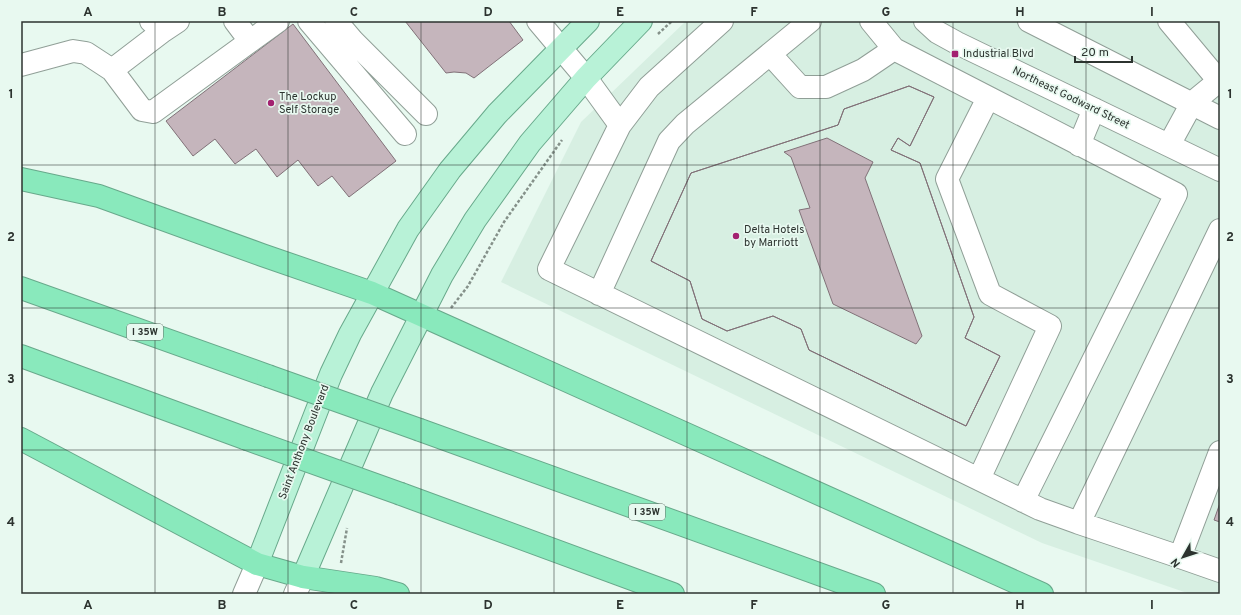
<svg xmlns="http://www.w3.org/2000/svg" width="1241" height="615" font-family="Overpass,sans-serif">
	<rect width="100%" height="100%" fill="#e8f9f0"/>
	<!-- built -->
	<path fill="#d7efe2" d="M686,21h534v573h-30l-148,-51 -541,-261 80,-160z"/>
	<!-- building -->
	<path fill="#c5b5bc" stroke="#817178" fill-rule="evenodd" d="M405,21h104l14,19 -49,38 -8,-5 -12,-1 -8,1z
		M293,24l103,137 -47,36 -17,-21 -14,10 -20,-26 -21,17 -21,-28 -21,15 -20,-25 -22,17 -27,-35z
		M909,86l25,11 -24,49 -12,-8 -7,12 29,13 54,154 -9,21 35,18 -34,70 -157,-76 -8,-21 -28,-13 -46,15 -25,-12 -12,-38 -39,-20 40,-88 147,-48 6,-16zM827,138l46,24 -8,16 57,158 -6,8 -83,-40 -34,-94 11,-2 -19,-51 -7,-5z
		M909,86l25,11 -24,49 -12,-8 -7,12 29,13 54,154 -9,21 35,18 -34,70 -157,-76 -8,-21 -28,-13 -46,15 -25,-12 -12,-38 -39,-20 40,-88 147,-48 6,-16z
		M1220,503v19l-6,-2z"/>
	<g fill="none" stroke-linecap="round" stroke-linejoin="round">
		<!-- minor casing -->
		<g stroke="#909f97" stroke-width="24">
			<path id="minor" d="M151,21l12,10 15,-10
				M235,21l15,20
				M309,21l96,113
				M336,21l17,20 73,73
				M538,21l48,57 34,47 -71,144 491,240 39,14 141,-293
				M871,21l23,28 282,145 -153,307
				M925,21l12,11 20,11 263,127
				M1029,21l191,97
				M1169,21l50,60
				M770,54l30,33h26l37,-17 31,-21
				M21,65l52,-14 13,2 26,17 30,40 11,2 125,-91
				M112,70l51,-39
				M620,125l29,-38 73,-66
				M1079,145l15,-36
				M1169,145l23,-42 28,-23
				M599,294l70,-153 16,-17 125,-103
				M979,479l71,-153 -60,-32 -43,-115 41,-81
				M1079,523l101,34 40,-105
				M1180,557l40,14
				M244,594l13,-30
				M295,594l8,-17"/>
		</g>
		<!-- major casing -->
		<g stroke="#68a98b" stroke-width="24">
			<path id="major" d="M257,564l74,-190 19,-40 58,-105 42,-59 47,-56 91,-93
				M303,577l79,-184 60,-118 33,-55 55,-77 56,-65 55,-57"/>
		</g>
		<!-- highway casing -->
		<g stroke="#68a98b" stroke-width="24">
			<path id="highway" d="M21,179l78,17 163,59 110,38 670,301
				M21,288l247,88
				M21,356l226,83
				M420,430l454,164
				M21,439l236,125 46,13 73,11 22,6
				M401,494l272,100"/>
		</g>
		<!-- path -->
		<path stroke="#85918a" stroke-width="2.5" stroke-dasharray="3 2" stroke-linecap="butt" d="M658,34l14,-13
			M451,308l17,-22 36,-64 58,-82
			M341,563l6,-35"/>
		<!-- minor -->
		<use href="#minor" stroke="#fff" stroke-width="22"/>
		<!-- major -->
		<use href="#major" stroke="#b8f2d7" stroke-width="22"/>
		<!-- highway -->
		<use href="#highway" stroke="#89e9bc" stroke-width="22"/>
		<!-- highway-bridge casing -->
		<g stroke="#68a98b" stroke-width="24" stroke-linecap="butt">
			<path id="highway-bridge" d="M268,376l152,54
				M247,439l154,55"/>
		</g>
		<!-- highway-bridge -->
		<use href="#highway-bridge" stroke="#89e9bc" stroke-width="22"/>
	</g>
	<!-- grid -->
	<path fill="none" stroke="#2c332f" stroke-width="1" stroke-opacity="0.55" d="M155,21v573M288,21v573M421,21v573M554,21v573M687,21v573M820,21v573M953,21v573M1086,21v573M21,165h1199M21,308h1199M21,450h1199"/>
	<!-- markers -->
	<g fill="#a32170" stroke="#e8f9f0" stroke-width="1.5">
		<rect x="951" y="50" width="8" height="8" rx="2"/>
		<circle cx="271" cy="103" r="4"/>
		<circle cx="736" cy="236" r="4"/>
	</g>
	<g text-anchor="middle" dominant-baseline="central" stroke-width="3.5" stroke-linejoin="round" paint-order="stroke">
		<!-- shield labels -->
		<g fill="#e8f9f0" stroke="#646e69" stroke-width="1">
			<rect x="127" y="324" width="36" height="16" rx="3"/>
			<rect x="629" y="504" width="36" height="16" rx="3"/>
		</g>
		<g font-size="10" font-weight="bold" fill="#2c332f">
			<text x="145" y="332">I 35W</text>
			<text x="647" y="512">I 35W</text>
		</g>
		<!-- poi labels -->
		<g font-size="11" fill="#2c332f" stroke="#e8f9f0" text-anchor="start">
			<text x="963" y="54">Industrial Blvd</text>
			<text x="279" y="97">The Lockup<tspan x="279" dy="13">Self Storage</tspan></text>
			<text x="744" y="230">Delta Hotels<tspan x="744" dy="13">by Marriott</tspan></text>
		</g>
		<!-- street labels -->
		<g font-size="11" fill="#2c332f" stroke="#e8f9f0">
			<text transform="translate(1071 98) rotate(26)">Northeast Godward Street</text>
			<text transform="translate(304 442) rotate(-69)">Saint Anthony Boulevard</text>
		</g>
	</g>
	<!-- border -->
	<rect width="1241" height="615" fill="none" stroke="#e8f9f0" stroke-width="44"/>
	<!-- north arrow -->
	<g transform="translate(1183 557) rotate(231)" stroke="#e8f9f0" stroke-width="3" paint-order="stroke">
	<path d="M0-3L7 15L0 10L-7 15Z" fill="#2c332f"/>
	<text y="-6" font-size="11" font-weight="bold" text-anchor="middle" fill="#2c332f">N</text>
	</g>
	<!-- scale -->
	<path d="M1075 56v6h57v-6" fill="none" stroke="#2c332f" stroke-width="2"/>
	<text x="1081" y="56" font-size="12" fill="#2c332f" stroke="#e8f9f0" stroke-width="3" paint-order="stroke">20 m</text>
	<rect x="22" y="22" width="1197" height="571" fill="none" stroke="#2c332f" stroke-width="1.5"/>
	<g font-size="13" text-anchor="middle" font-weight="bold" fill="#2c332f">
		<text x="88" y="16">A</text>
		<text x="222" y="16">B</text>
		<text x="354" y="16">C</text>
		<text x="488" y="16">D</text>
		<text x="620" y="16">E</text>
		<text x="754" y="16">F</text>
		<text x="886" y="16">G</text>
		<text x="1020" y="16">H</text>
		<text x="1152" y="16">I</text>
		<text x="11" y="98">1</text>
		<text x="1230" y="98">1</text>
		<text x="11" y="241">2</text>
		<text x="1230" y="241">2</text>
		<text x="11" y="383">3</text>
		<text x="1230" y="383">3</text>
		<text x="11" y="526">4</text>
		<text x="1230" y="526">4</text>
		<text x="88" y="609">A</text>
		<text x="222" y="609">B</text>
		<text x="354" y="609">C</text>
		<text x="488" y="609">D</text>
		<text x="620" y="609">E</text>
		<text x="754" y="609">F</text>
		<text x="886" y="609">G</text>
		<text x="1020" y="609">H</text>
		<text x="1152" y="609">I</text>
	</g>
</svg>
